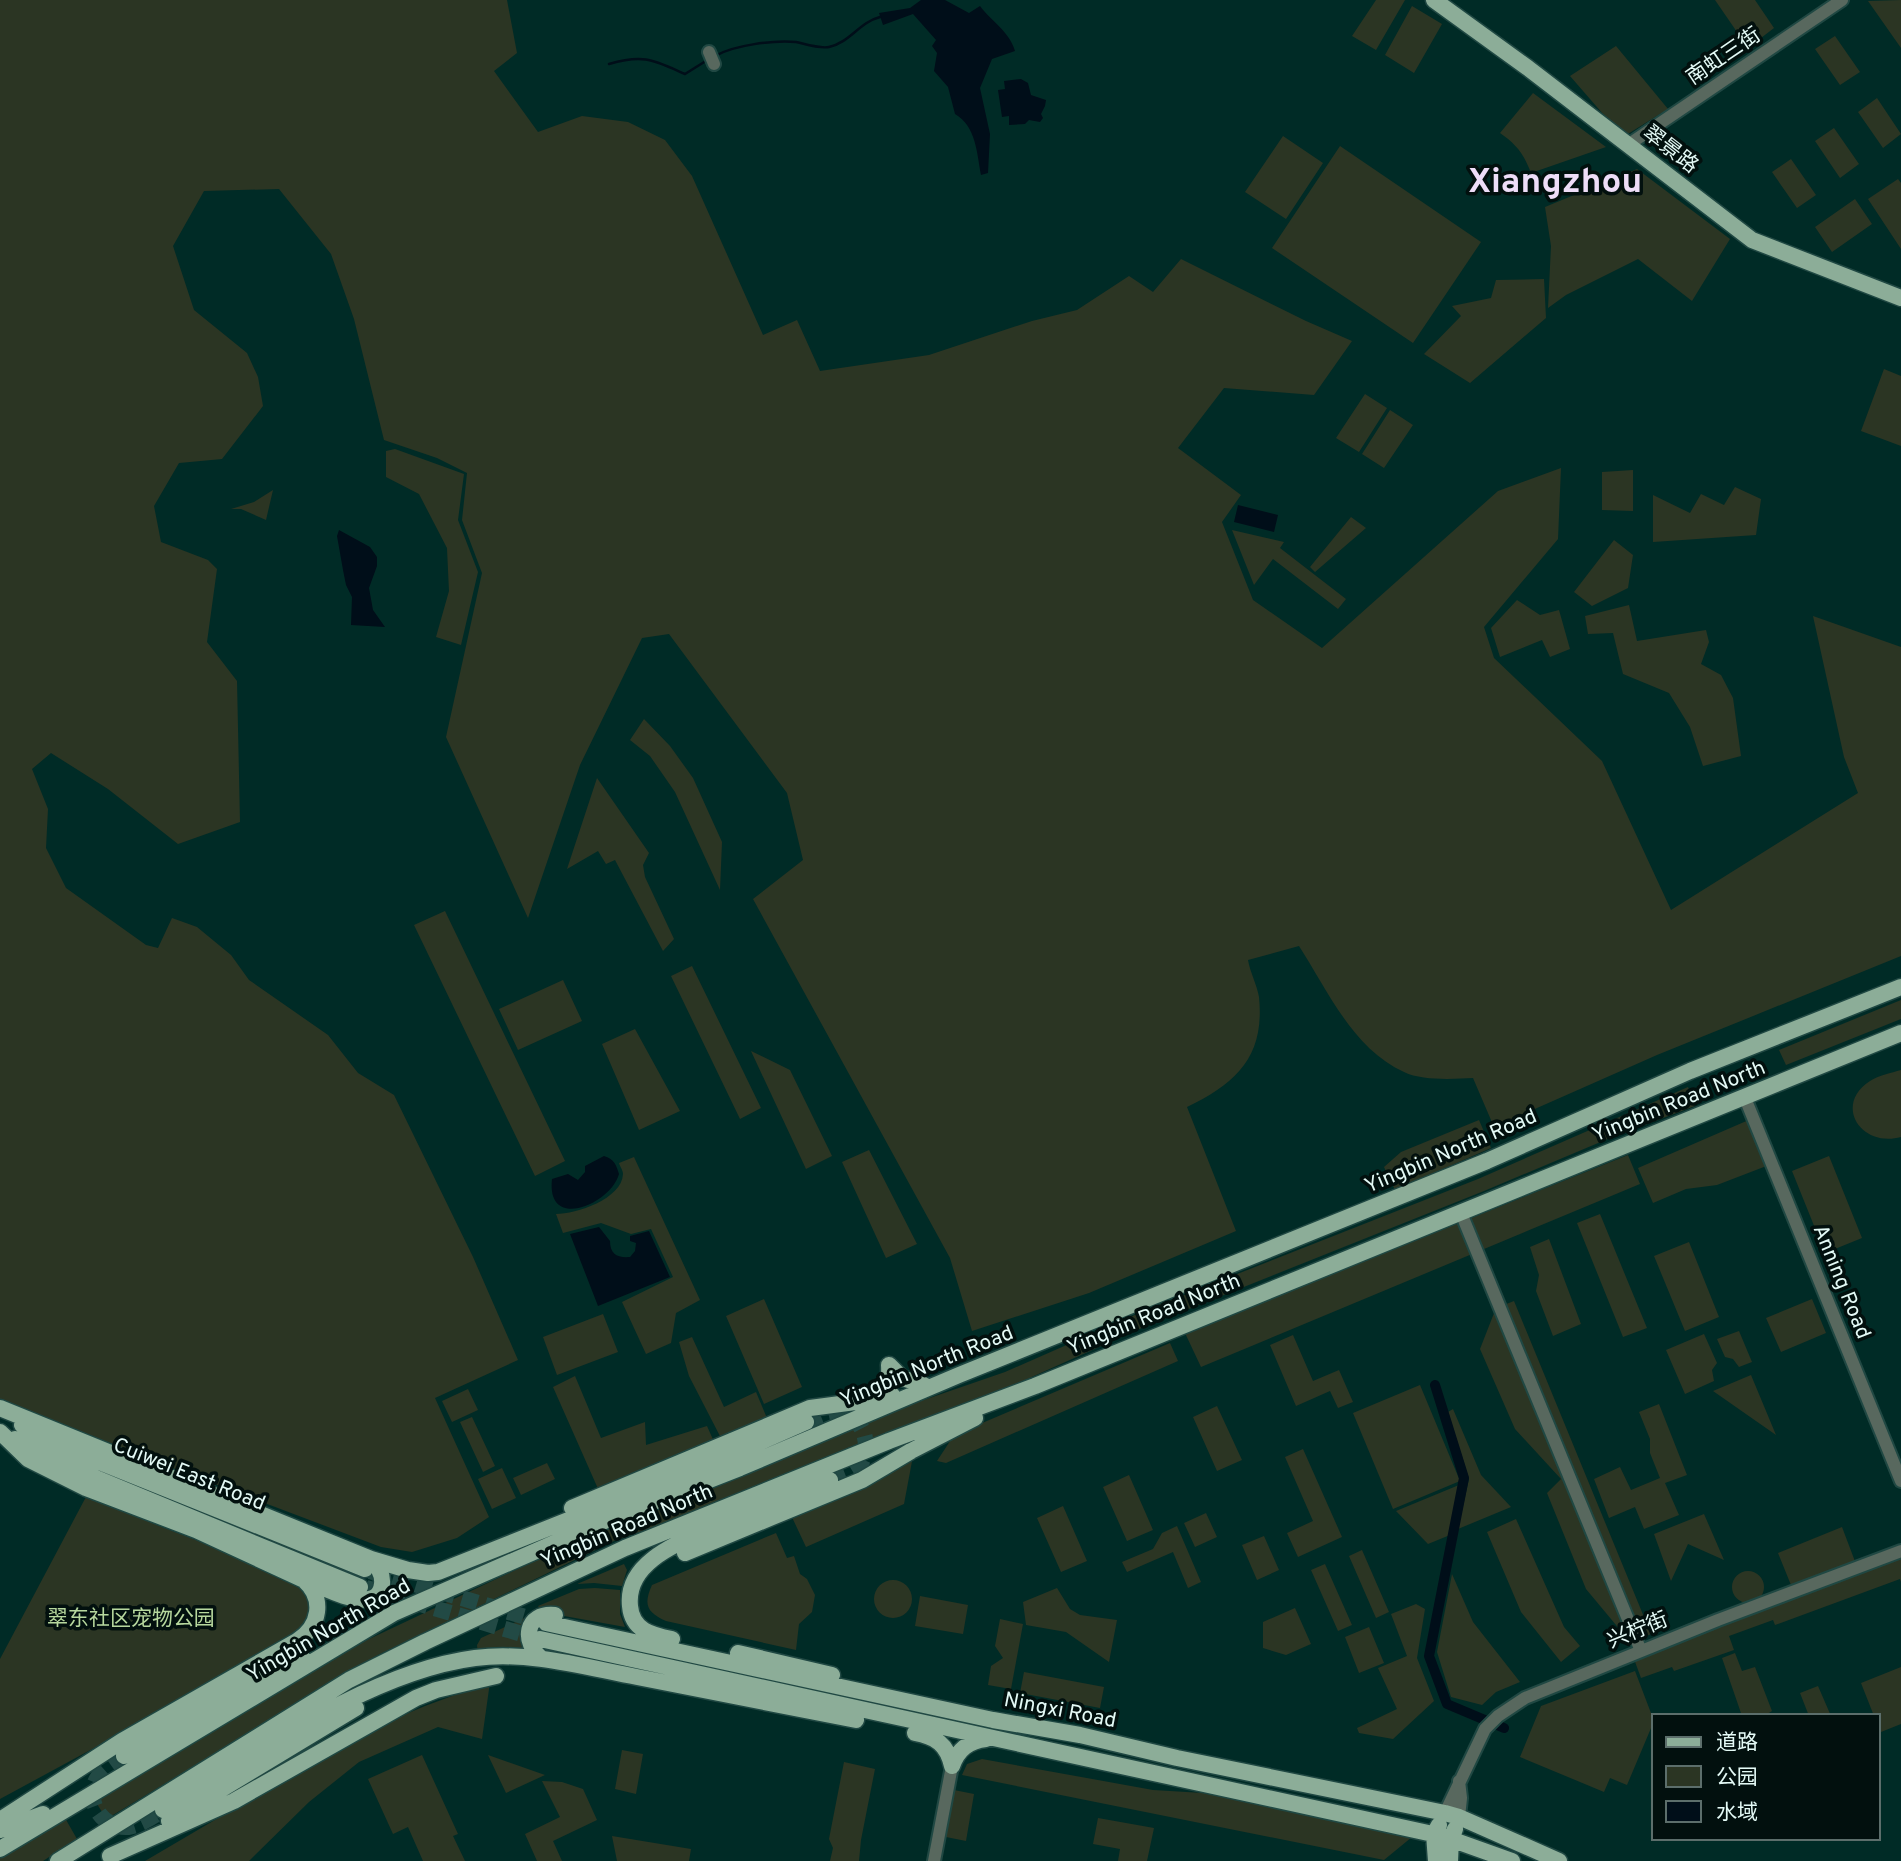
<svg xmlns="http://www.w3.org/2000/svg" width="1901" height="1861" font-family="Overpass,'Noto Sans SC',sans-serif">
	<rect width="100%" height="100%" fill="#002b26"/>
	<!-- green -->
	<path fill="#2b3523" d="M0,0h507l10,53 -23,18 44,61 44,-16 46,6 37,18 27,36 71,159 34,-15 23,51 109,-16 103,-34 45,-11 52,-34 24,16 28,-33 125,62 46,20 -38,54 -90,-7 -46,60 63,47 -19,27 31,78 69,48 176,-157 63,-23 -3,71 -74,88 10,31 108,103 69,149 187,-117 -14,-36 -31,-141 88,31v309l-244,99 -163,72 -21,-49c-19,1 -51,3 -69,-6 -51,-23 -76,-81 -105,-126l-51,14c2,12 9,25 11,37 6,59 -22,86 -72,110l49,124 -147,62 -117,38 -22,-73 -197,-359 50,-39 -16,-67 -118,-159 -27,4 -62,127 -52,153 -82,-181 36,-164 -20,-53 5,-47 -30,-15 -53,-18 -30,-121 -23,-65 -52,-65 -75,2 -31,55 21,64 53,43 11,24 5,29 -41,53 -43,4 -25,43 7,36 47,18 9,9 -10,73 30,39 3,141 -62,22 -70,-55 -57,-36 -19,16 16,40 -2,39 20,40 80,57 12,3 14,-30 25,9 34,28 18,25 79,55 30,38 36,22 79,162 45,103 -83,38 54,119 -32,21 -45,14 -31,-5 -381,-144z
		M1376,0h29l-29,50 -24,-14z
		M1715,0h40l19,28 -26,20z
		M1901,0v48l-33,-47z
		M1412,6l30,18 -28,49 -29,-18z
		M1835,36l25,36 -20,13 -25,-36z
		M1616,46l52,63 -45,28 -53,-61z
		M1533,93l73,54 -75,26c-7,-19 -15,-29 -31,-40z
		M1877,98l24,36 -18,14 -25,-36z
		M1834,128l25,36 -19,14 -25,-37z
		M1283,136l40,27 -37,56 -41,-27z
		M1340,146l141,96 -68,101 -141,-95z
		M1791,159l25,36 -19,13 -25,-36z
		M1637,169l93,70 -38,62 -54,-42 -72,36 -18,13 3,-62 -6,-39z
		M1898,179l3,4v66l-33,-50z
		M1855,199l17,25 -40,28 -17,-25z
		M1544,279l2,39 -76,65 -46,-29 37,-38 -9,-10 39,-8 5,-18z
		M1884,369l17,7v70l-40,-15z
		M1365,394l22,14 -28,44 -23,-14z
		M1390,410l23,15 -29,43 -22,-14z
		M395,449l69,25 -6,46 20,52 -17,73 -25,-8 13,-46 -2,-43 -28,-54 -33,-17v-26z
		M1633,470v41l-31,-1v-38z
		M1735,487l26,12 -5,36 -103,7v-47l37,18 11,-19 23,11z
		M273,490l-7,30 -25,-11h-10l23,-7z
		M1351,517l15,11 -51,44 -5,-5z
		M1232,530l52,12 -4,6 66,51 -8,10 -65,-50 -19,26z
		M1614,540l19,15 -5,33 -36,18 -18,-14z
		M1517,600l23,15 19,-5 11,39 -20,8 -8,-17 -42,17 -9,-29z
		M1629,605l8,36 69,-11 3,12 -8,22 20,11 12,23 8,58 -38,10 -13,-39 -21,-34 -46,-19 -10,-41 -25,1 -3,-18z
		M644,719l26,27 23,32 29,64 -2,48 -45,-98 -25,-36 -20,-16z
		M597,778l52,75 -6,12 2,12 29,62 -11,12 -48,-91 -9,4 -8,-13 -31,18z
		M445,911l120,250 -30,15 -121,-251z
		M692,966l69,142 -21,11 -69,-143z
		M563,980l19,41 -64,29 -19,-41z
		M1901,1000v19l-115,46 -7,-15z
		M635,1029l45,82 -41,19 -37,-86z
		M751,1051l39,19 42,86 -26,13z
		M1901,1070v67c-40,11 -68,-32 -31,-56 9,-6 21,-8 31,-11z
		M1688,1087l7,19 -85,32 -126,53 -338,135 -139,62 -129,50 -135,57 -129,46 -236,114 -265,160h-9l-7,-11 5,-8 265,-156 244,-115 278,-113 116,-40 141,-62 332,-131z
		M1751,1119l18,46 -52,20 -31,4 -33,14 -15,-35z
		M1479,1120l12,28 -96,42 -11,-23 17,-15z
		M869,1150l48,94 -31,14 -44,-96z
		M1628,1155l12,29 -439,183 -16,-34z
		M1829,1156l33,82 -37,15 -33,-82z
		M634,1157l66,143 -24,13 -5,30 -25,11 -24,-52 51,-25 -22,-48 -20,5 -30,-11 -38,10 -7,-19c20,0 66,-15 67,-40 0,-4 -3,-7 -4,-11z
		M1600,1214l47,114 -24,9 -46,-114z
		M1549,1239l32,85 -28,12 -17,-45 3,-16 -9,-28z
		M1689,1242l30,75 -34,14 -31,-75z
		M764,1299l38,88 -38,17 -38,-88z
		M1812,1299l14,34 -45,19 -15,-34z
		M1514,1301l137,333 -20,9 -45,-54 -39,-96 14,-14 -46,-50 -35,-80 16,-41z
		M603,1314l15,38 -61,23 -14,-38z
		M1739,1331l13,31 -13,5 -6,-8 -8,-2 -8,-18z
		M1704,1334l13,29 -5,7 2,11 -29,13 -19,-44z
		M1293,1335l20,46 26,-11 14,32 -15,6 -8,-17 -34,15 -26,-61z
		M692,1337l32,70 32,-15 13,31 -47,17 -33,-64 -10,-34z
		M1170,1343l8,18 -232,102 -9,-2 17,-26z
		M1751,1375l25,60 -63,-44z
		M575,1376l26,62 44,-16 1,23 61,-19 8,18 -116,47 -46,-104z
		M1420,1385l40,96 -67,28 -40,-96z
		M468,1389l10,21 -26,12 -10,-21z
		M1659,1404l28,71 -22,8 14,32 -35,14 -9,-22 -26,11 -15,-39 26,-12 11,23 29,-12 -10,-25v-14l-11,-27z
		M1217,1406l25,54 -25,11 -24,-54z
		M1453,1409l28,66 30,32 -53,22 11,-50 -21,-67z
		M472,1417l23,49 -12,6 -23,-50z
		M1303,1449l39,88 -44,20 -11,-24 26,-12 -28,-64z
		M913,1456l-9,48 -98,43 -16,-34z
		M547,1463l8,16 -34,16 -8,-17z
		M502,1468l14,30 -24,11 -14,-30z
		M1129,1475l24,55 -26,11 -24,-54z
		M1459,1485l-9,50 -22,9 -32,-33z
		M87,1495l75,32 121,46 25,19c3,21 1,27 -14,43l-115,67 -179,97v-140z
		M1063,1506l24,55 -26,11 -24,-54z
		M1206,1513l11,24 -22,10 -11,-24z
		M1704,1514l20,46 -36,-16 -17,37 -17,-47z
		M1516,1519l48,108 16,19 -19,16 -40,-50 -34,-80z
		M1177,1526l24,56 -13,6 -15,-36 -46,20 -5,-10 31,-13 9,-16z
		M1842,1527l14,37 -63,26 -15,-37z
		M776,1533l11,25 7,-2 6,18 7,5 8,16 -3,17 -13,12 -3,26 -130,-29c-19,-9 -23,-16 -14,-36z
		M1264,1536l15,34 -22,10 -15,-35z
		M1362,1550l27,62 -13,6 -27,-62z
		M1901,1555v27l-1,-3 -125,46 -2,-5 -44,16 5,14 -60,21 -2,-4 -31,11 -7,-19z
		M624,1564l3,6 -5,16 -28,-3 -17,1z
		M1325,1564l27,61 -14,6 -27,-61z
		M1732 1587a16 16 0 1 1 32 0a16 16 0 1 1-32 0Z
		M1452,1574l21,48 47,60 -24,10 -14,13 -31,-8 -14,-45z
		M874 1599a19 19 0 1 1 38 0a19 19 0 1 1-38 0Z
		M595,1588l25,2v24l5,13 -83,-15 -4,-6 41,-17z
		M1057,1588l13,21 10,6 37,5 -8,42 -43,-30 -40,-7 -3,-23z
		M920,1596l48,9 -5,29 -48,-8z
		M1416,1604l9,5 -8,49 17,43 -41,38 -34,-6 -2,-5 40,-19 -19,-41 29,-12 -16,-42z
		M1295,1608l16,36 -25,11 -23,-7v-26z
		M531,1615l-10,15 1,21 -44,3 -1,-9 4,-7z
		M1000,1619l23,5 -12,65 -23,-4 3,-19 12,-8 -8,-12z
		M1369,1627l15,36 -25,10 -14,-36z
		M1735,1653l7,18 13,-4 17,44 -8,5h-22l-20,-58z
		M1901,1667v57l-20,8 -3,-16h-4l-13,-33z
		M1635,1671l19,50 -27,64 -17,-7 -6,14 -84,-35 21,-51z
		M1024,1672l80,15 -4,21 -80,-15z
		M490,1682l-8,57 -44,-12 -79,35 -50,40 -60,59h-104l223,-131 57,-24z
		M1818,1686l13,30h-22l-9,-23z
		M622,1750l21,4 -7,40 -21,-5z
		M422,1755l36,79 -5,2 12,25h-42l-15,-34 -15,7 -25,-55z
		M488,1755l57,20 -39,18z
		M982,1759l171,31 67,4 192,43 -28,23 -422,-85 5,-11z
		M844,1762l31,7 -14,71 -2,21h-29l3,-13 -4,-9z
		M542,1781l20,1 21,7 14,31 -44,21 9,20h-25l-12,-27 35,-17z
		M954,1790l20,4 -8,47 -20,-4z
		M65,1818l12,21 -34,22h-43v-4z
		M1098,1818l56,10 -7,33h-29l2,-12 -27,-5z
		M612,1836l79,13 -2,12h-72z"/>
	<!-- water -->
	<path fill="#000e19" d="M921,0h24l24,13 11,-7c12,16 29,25 35,45l-23,8 -12,29 10,46 -2,39 -7,2c-4,-22 -5,-49 -26,-61l-7,-27 -14,-16 3,-18 -5,-7 4,-6 -23,-26 -30,11 -4,-12 31,-5z
		M1021,79l7,4 3,12 15,5 -1,6 -4,8 2,4 -3,4 -11,-2 -4,4 -16,1v-9l-7,1 -4,-27 7,-1 -1,-8z
		M1238,505l40,10 -4,17 -40,-10z
		M339,530l31,17 7,10v9l-8,22 4,22 12,17 -34,-2 1,-28 -6,-12 -3,-15 -6,-34z
		M604,1156c10,3 12,8 15,18 -8,30 -73,58 -67,5l16,-5 10,6 7,-8v-6z
		M599,1227l11,14c0,13 7,17 20,16l5,-6 1,-8 -6,-2v-5l19,-5 21,46 -72,29 -28,-72z"/>
	<g fill="none" stroke-linecap="round" stroke-linejoin="round">
		<!-- stream -->
		<path stroke="#000e19" stroke-width="2.5" d="M715,56c19,-11 59,-16 81,-14 9,2 24,7 33,5 20,-4 31,-25 51,-30
			M609,64c35,-10 44,-4 76,10l24,-15"/>
		<!-- canal -->
		<path stroke="#000e19" stroke-width="10" d="M1435,1385l29,93 -35,178 18,48 57,24"/>
		<!-- major-tunnel -->
		<path stroke="#224a45" stroke-width="16" stroke-dasharray="16 8" stroke-linecap="butt" d="M806,1422c11,-5 21,-11 33,-10 26,3 36,40 17,57 -7,6 -18,8 -26,11
			M370,1571l176,52
			M366,1588l173,51
			M124,1756c-9,6 -20,12 -26,21 -15,23 4,52 30,50 13,-2 24,-10 35,-17"/>
		<!-- minor casing -->
		<g stroke="#204843" stroke-width="16">
			<path id="minor" d="M709,52l5,12
				M1628,145l214,-145
				M1745,1098l156,383
				M1461,1213l180,438
				M1445,1813l40,-84 13,-13 27,-18 193,-78 183,-69
				M1459,1817l2,-19 -2,-17
				M934,1861l18,-95"/>
		</g>
		<!-- major casing -->
		<g stroke="#204843" stroke-width="19">
			<path id="major" d="M1434,0l94,68 224,172 149,58
				M889,1365l13,13 22,7
				M872,1396c15,-6 18,-16 17,-31
				M0,1408l371,151 37,11 20,3 10,-1 281,-112 87,-38
				M22,1425l43,23 300,121
				M15,1439l83,40 262,108
				M572,1508l238,-100 68,-9 14,-4
				M715,1526l115,-46
				M685,1553l177,-73 49,-29 64,-33
				M306,1580c17,7 72,38 76,4 1,-10 -4,-18 -11,-25
				M546,1623l447,97 87,15 97,23 268,55 14,4 100,44
				M540,1639l902,197 70,25
				M672,1639c-21,-4 -40,-9 -42,-33 -5,-48 58,-66 93,-83
				M738,1653l94,22
				M542,1659c-21,-17 -17,-47 13,-44
				M915,1733c21,4 32,11 37,33
				M124,1756l120,-70 58,-29
				M952,1766c6,-17 17,-25 34,-27
				M163,1810c92,-55 205,-138 312,-152 55,-7 109,9 162,19 73,15 146,29 219,43
				M0,1820l122,-79 175,-100c23,-15 28,-42 7,-61l-108,-50 -110,-42 -58,-29 -28,-27
				M169,1821l187,-113
				M0,1830l43,-16
				M0,1849l394,-236 213,-93 133,-52 219,-93 528,-214 203,-90 211,-84
				M110,1856l124,-55 182,-103 20,-8 60,-14
				M58,1861l291,-181 76,-38 200,-94 264,-107 146,-55 866,-353
				M1436,1861l-2,-27 5,-9
				M1450,1861l1,-22 4,-10"/>
		</g>
		<!-- minor -->
		<use href="#minor" stroke="#58685e" stroke-width="12"/>
		<!-- major -->
		<use href="#major" stroke="#8cad98" stroke-width="16"/>
	</g>
	<g text-anchor="middle" dominant-baseline="central" stroke-width="7" stroke-linejoin="round" paint-order="stroke">
		<!-- street labels -->
		<g font-size="21" fill="#e4faf6" stroke="#02100e">
			<text transform="translate(1724 57) rotate(-34)">南虹三街</text>
			<text transform="translate(1670 150) rotate(38)">翠景路</text>
			<text transform="translate(1679 1102) rotate(-22)">Yingbin Road North</text>
			<text transform="translate(1451 1152) rotate(-23)">Yingbin North Road</text>
			<text transform="translate(1841 1282) rotate(68)">Anning Road</text>
			<text transform="translate(1154 1315) rotate(-22)">Yingbin Road North</text>
			<text transform="translate(927 1367) rotate(-22)">Yingbin North Road</text>
			<text transform="translate(189 1475) rotate(22)">Cuiwei East Road</text>
			<text transform="translate(627 1527) rotate(-23)">Yingbin Road North</text>
			<text transform="translate(329 1631) rotate(-30)">Yingbin North Road</text>
			<text transform="translate(1638 1631) rotate(-22)">兴柠街</text>
			<text transform="translate(1060 1711) rotate(11)">Ningxi Road</text>
		</g>
		<!-- park labels -->
		<g font-size="21" fill="#b7d89e" stroke="#02100e">
			<text x="131" y="1619">翠东社区宠物公园</text>
		</g>
		<!-- town labels -->
		<g font-size="35" font-weight="bold" fill="#eeddf8" stroke="#02100e">
			<text x="1555" y="183">Xiangzhou</text>
		</g>
	</g>
	<!-- legend -->
	<rect x="1652" y="1714" width="228" height="126" fill="#02100e" stroke="#5c6e6b" stroke-width="2"/>
	<rect x="1666" y="1737" width="35" height="10" fill="#8cad98" stroke="#5c6e6b" stroke-width="2"/>
	<text x="1716" y="1749" font-size="21" fill="#e4faf6">道路</text>
	<rect x="1666" y="1766" width="35" height="21" fill="#2b3523" stroke="#5c6e6b" stroke-width="2"/>
	<text x="1716" y="1784" font-size="21" fill="#e4faf6">公园</text>
	<rect x="1666" y="1801" width="35" height="21" fill="#000e19" stroke="#5c6e6b" stroke-width="2"/>
	<text x="1716" y="1819" font-size="21" fill="#e4faf6">水域</text>
</svg>
